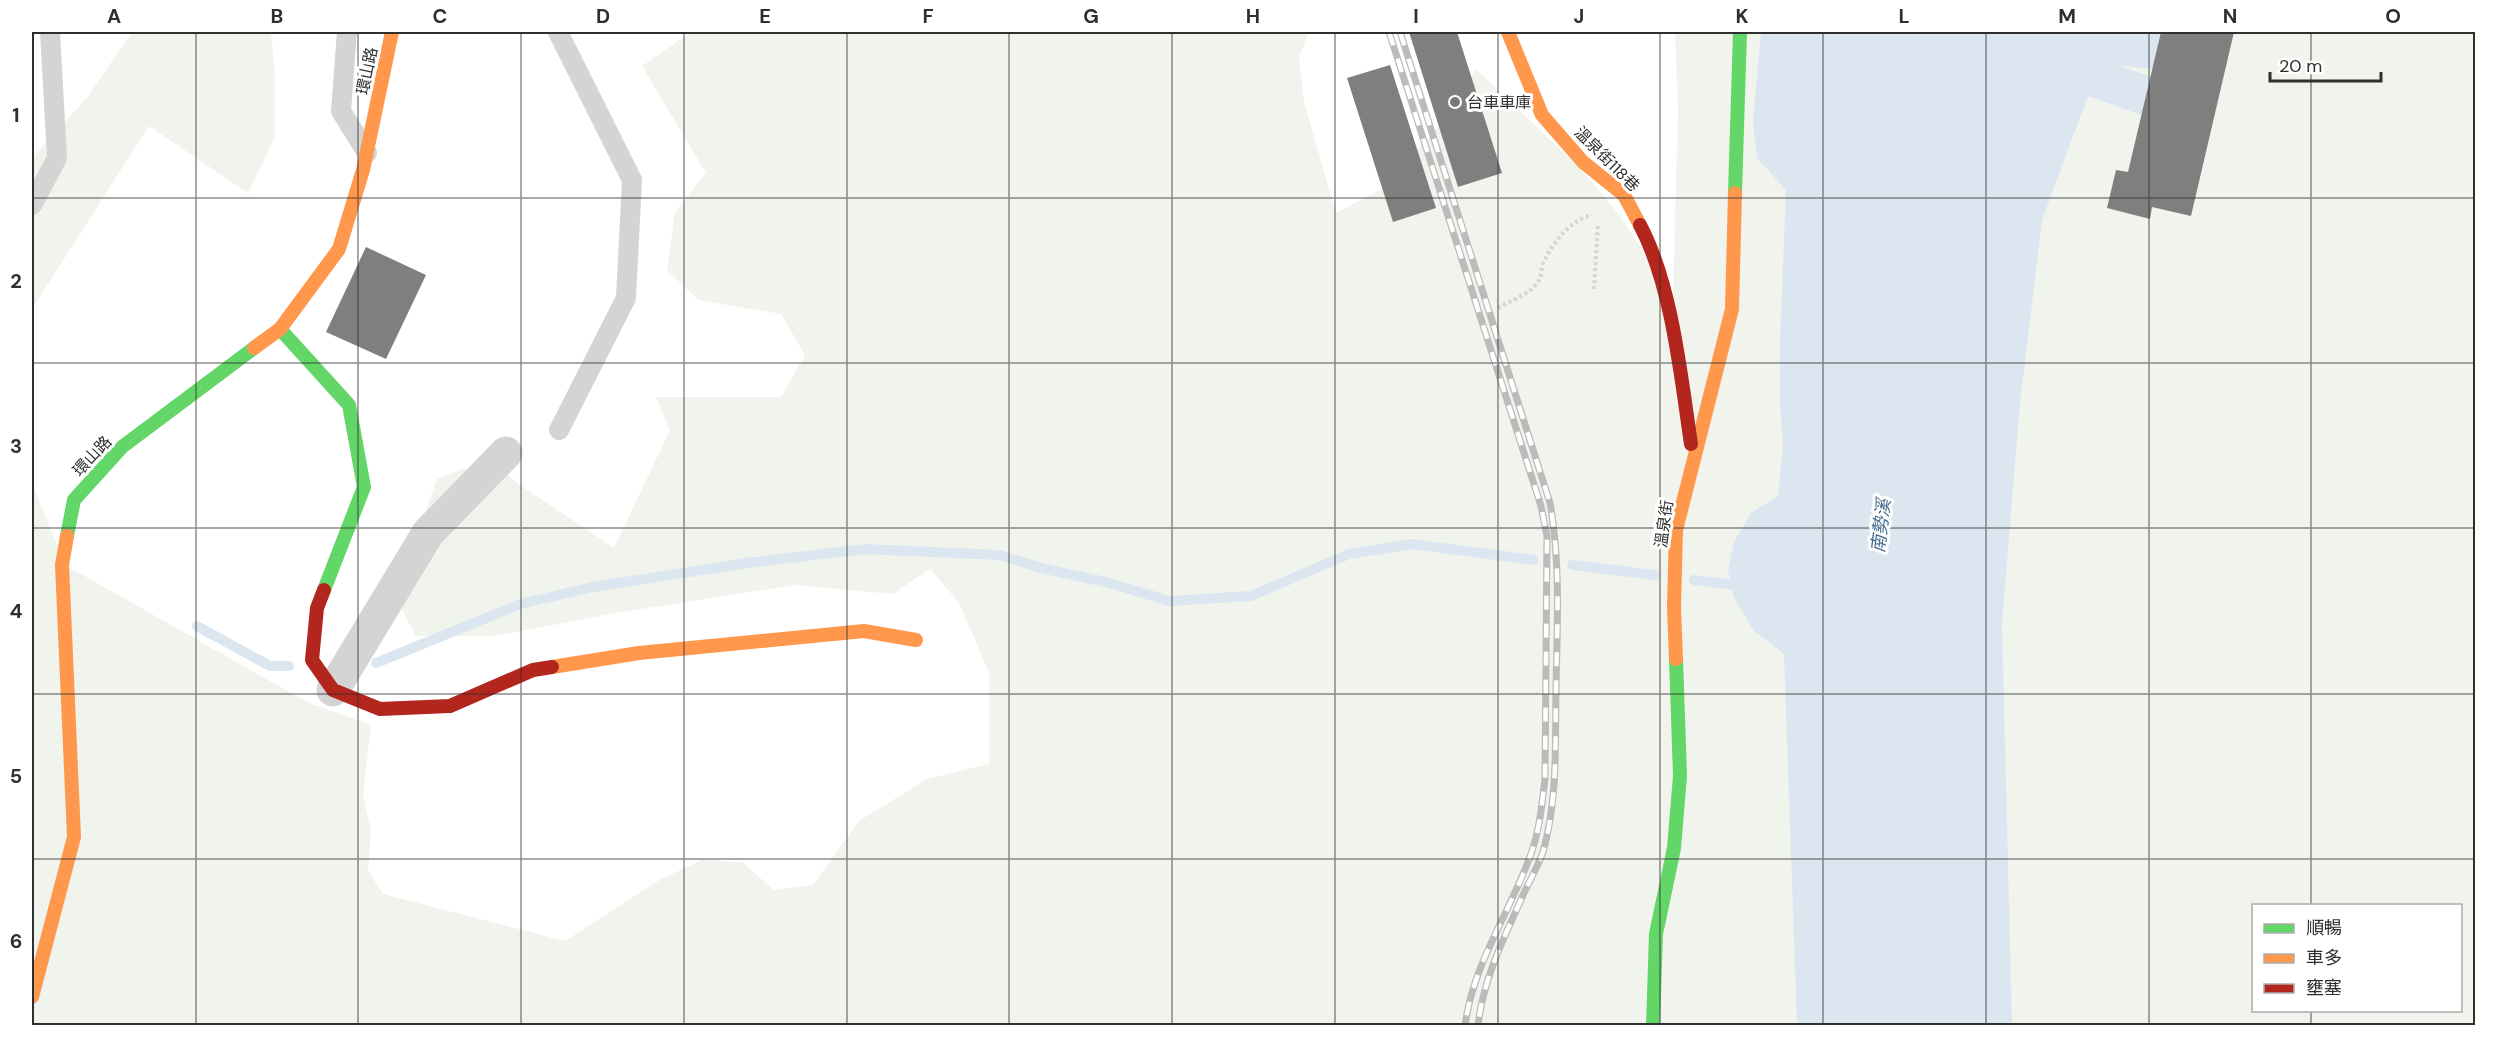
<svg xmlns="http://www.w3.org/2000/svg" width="2507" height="1057" font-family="'DM Sans','Noto Sans TC',sans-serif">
	<rect width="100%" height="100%" fill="#fff"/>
	<!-- green -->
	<path fill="#f0f4ed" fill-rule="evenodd" d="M132,32h139l4,44v61l-27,56 -99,-67 -117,183v-151l54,-59z
		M691,32h618l-10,25 5,45 32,111 46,-24 57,-63 37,-57 104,99 41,49 52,81 5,-188 -3,-78h800v993h-2443v-542l33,82 244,138 62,22 -8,69 8,38 -3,39 15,23 182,47 96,-62 41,-19 40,2 32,28 39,-5 46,-64 68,-42 62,-15v-92l-30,-69 -29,-34 -37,25 -98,-9 -173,27 -128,24h-78l-17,-32 18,-68 20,-57 26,-10 37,-1 20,17 94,63 56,-118 -14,-33h125l24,-42 -24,-41 -83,-14 -31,-30 8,-58 31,-39 -64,-107zM2254,906h206v104h-206z"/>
	<!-- water -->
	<path fill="#dbe6f0" d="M1761,32h339l-3,40 -55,148 -22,183 -18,221 10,401h-215l-13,-371 -30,-23 -20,-33 -6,-28 6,-28 17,-29 27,-17 5,-52 -3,-39v-63l6,-152 -29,-32 -4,-36z"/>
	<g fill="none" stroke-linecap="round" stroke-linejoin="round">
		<!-- stream -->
		<path stroke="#dbe6f0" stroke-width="10" d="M1572,565l83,10
			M1694,580l51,6
			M197,626l73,40h19
			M376,663l144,-59 73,-17 154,-24 118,-14 134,6 42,13 69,15 59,18 82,-5 98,-42 63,-10 121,16"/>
		<!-- canal -->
		<path stroke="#dbe6f0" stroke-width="39" d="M1966,32l214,76
			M2047,38l150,16"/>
	</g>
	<!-- building -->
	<path fill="#7f7f7f" d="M1409,32h48l45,141 -44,14z
		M2161,32h73l-43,184 -39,-9 -2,12 -43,-11 9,-38 12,2z
		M1390,65l46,143 -43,14 -46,-144z
		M366,247l60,28 -40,84 -60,-27z"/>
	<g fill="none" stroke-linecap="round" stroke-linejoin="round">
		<!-- path -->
		<path stroke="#d4d4d4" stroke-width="4" stroke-dasharray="3 3" stroke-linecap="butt" d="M1594,289l4,-65
			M1498,308c12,-7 32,-14 40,-26 4,-6 3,-16 7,-23 10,-19 26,-39 47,-44"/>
		<!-- lane -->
		<path stroke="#d4d4d4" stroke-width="20" d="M347,32l-6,79 26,42
			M558,32l74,148 -6,118 -67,132
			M32,205l25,-47 -7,-126"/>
		<!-- street -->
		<path stroke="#d4d4d4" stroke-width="33" d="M333,690l95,-157 78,-80"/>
		<!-- fast -->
		<path stroke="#63d668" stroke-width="14" d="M1735,193l5,-161
			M280,329l69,76 15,82 -40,103
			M67,536l7,-36 48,-53 132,-99
			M1653,1026l3,-92 18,-86 6,-72 -4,-117"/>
		<!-- slow -->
		<path stroke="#ff974d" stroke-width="14" d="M1508,32l34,83 41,47 41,33 16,30
			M254,348l26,-19 59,-80 24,-79 29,-138
			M1676,659l-2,-52 2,-77 56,-221 3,-116
			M552,667l87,-14 225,-22 52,9
			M32,997l42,-160 -12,-272 5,-29"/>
		<!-- jam -->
		<path stroke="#b3261e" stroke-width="14" d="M1640,225c32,60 41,152 51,219
			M324,590l-7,18 -5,52 21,30 47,19 70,-3 83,-36 19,-3"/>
		<!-- rail casing -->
		<g stroke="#bbb" stroke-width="7">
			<path id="rail" d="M1389,32l152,474 6,30 -2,243c-3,24 -5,48 -13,72 -20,59 -59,111 -67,175
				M1400,32l150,471c11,62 7,124 6,186 -1,55 2,110 -13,163 -5,14 -13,28 -19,41 -19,43 -41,85 -46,133"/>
		</g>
		<!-- rail -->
		<use href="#rail" stroke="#fff" stroke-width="4.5" stroke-dasharray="14" stroke-linecap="butt"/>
	</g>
	<!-- grid -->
	<path fill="none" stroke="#2f2f2f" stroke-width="1.5" stroke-opacity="0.55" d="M196,32v994M358,32v994M521,32v994M684,32v994M847,32v994M1009,32v994M1172,32v994M1335,32v994M1498,32v994M1660,32v994M1823,32v994M1986,32v994M2149,32v994M2311,32v874M32,198h2444M32,363h2444M32,528h2444M32,694h2444M32,859h2444M2311,1010v16"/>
	<!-- markers -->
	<circle fill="#787878" stroke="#fff" stroke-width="2" cx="1455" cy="102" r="6"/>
	<g text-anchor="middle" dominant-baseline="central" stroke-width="6" stroke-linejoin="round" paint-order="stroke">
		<!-- street labels -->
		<g font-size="16" fill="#2f2f2f" stroke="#fff">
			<text transform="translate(367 71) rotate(-78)">環山路</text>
			<text transform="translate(1607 159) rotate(45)">溫泉街118巷</text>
			<text transform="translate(92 456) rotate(-47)">環山路</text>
			<text transform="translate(1664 524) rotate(-82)">溫泉街</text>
		</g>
		<!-- poi labels -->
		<g font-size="16" fill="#2f2f2f" stroke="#fff" text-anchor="start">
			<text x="1467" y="102">台車車庫</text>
		</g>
		<!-- water labels -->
		<g font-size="18" font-style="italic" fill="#43698c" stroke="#fff">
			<text transform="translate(1881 526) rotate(-83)">南勢溪</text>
		</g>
	</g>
	<!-- border -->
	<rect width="2507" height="1057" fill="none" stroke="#ffffff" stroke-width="66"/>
	<!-- legend -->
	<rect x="2252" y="904" width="210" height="108" fill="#ffffff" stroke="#acacac" stroke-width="1.5"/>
	<rect x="2264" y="924" width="30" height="9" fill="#63d668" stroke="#acacac" stroke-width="1.5"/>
	<text x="2306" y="934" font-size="18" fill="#2f2f2f">順暢</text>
	<rect x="2264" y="954" width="30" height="9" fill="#ff974d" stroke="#acacac" stroke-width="1.5"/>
	<text x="2306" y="964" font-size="18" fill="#2f2f2f">車多</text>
	<rect x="2264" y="984" width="30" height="9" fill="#b3261e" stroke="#acacac" stroke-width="1.5"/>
	<text x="2306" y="994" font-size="18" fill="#2f2f2f">壅塞</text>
	<!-- scale -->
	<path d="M2270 72v9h111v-9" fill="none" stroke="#2f2f2f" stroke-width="3"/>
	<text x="2279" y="72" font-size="18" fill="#2f2f2f" stroke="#ffffff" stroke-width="4.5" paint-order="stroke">20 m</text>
	<rect x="33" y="33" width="2441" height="991" fill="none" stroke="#2f2f2f" stroke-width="2"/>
	<g font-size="20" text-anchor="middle" font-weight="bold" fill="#2f2f2f">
		<text x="114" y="23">A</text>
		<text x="277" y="23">B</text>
		<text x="440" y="23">C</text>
		<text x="603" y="23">D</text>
		<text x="765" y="23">E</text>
		<text x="928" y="23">F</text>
		<text x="1091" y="23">G</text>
		<text x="1253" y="23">H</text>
		<text x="1416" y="23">I</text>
		<text x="1579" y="23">J</text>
		<text x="1742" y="23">K</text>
		<text x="1904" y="23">L</text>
		<text x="2067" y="23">M</text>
		<text x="2230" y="23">N</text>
		<text x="2393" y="23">O</text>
		<text x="16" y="122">1</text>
		<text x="16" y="288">2</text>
		<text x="16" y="453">3</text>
		<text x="16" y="618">4</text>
		<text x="16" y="783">5</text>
		<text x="16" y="948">6</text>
	</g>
</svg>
